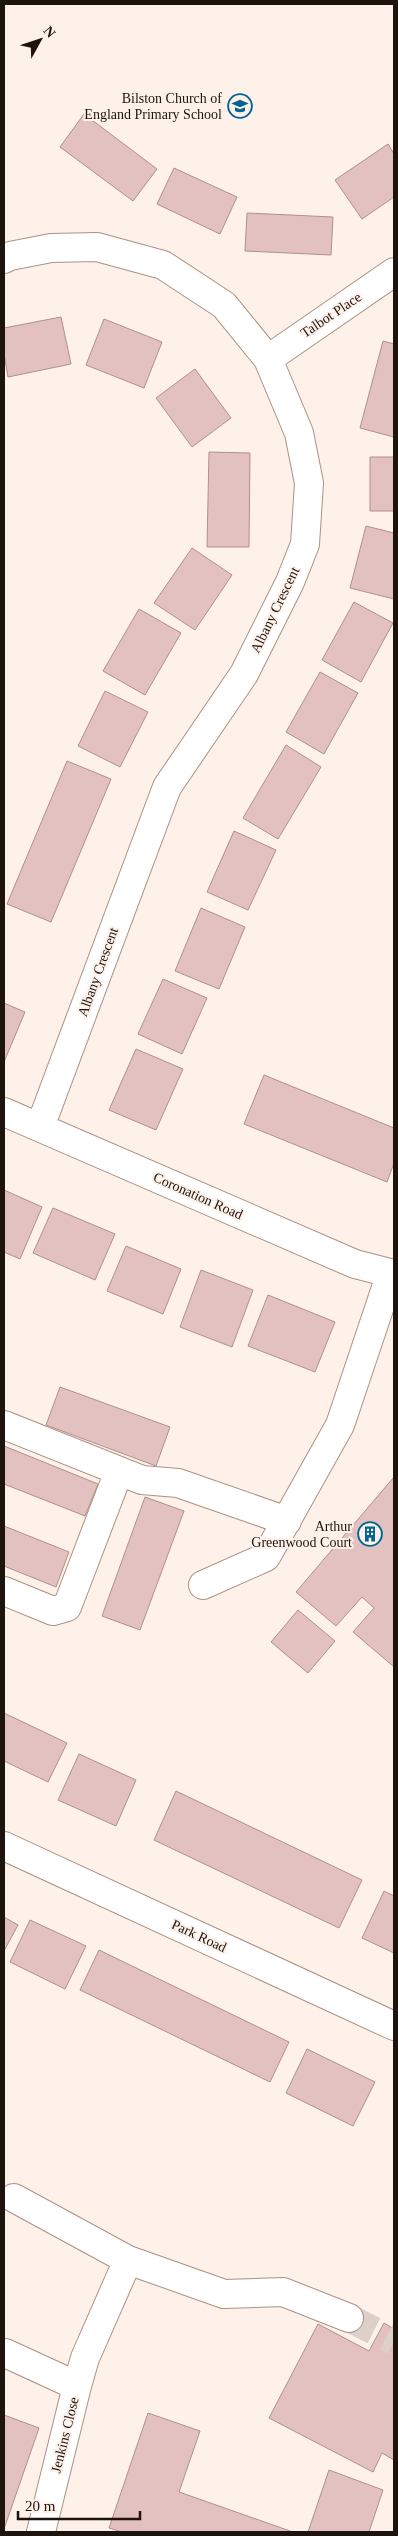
<svg xmlns="http://www.w3.org/2000/svg" width="398" height="2536" font-family="Georgia,serif">
	<rect width="100%" height="100%" fill="#fdf1ea"/>
	<!-- building -->
	<path fill="#e4c1c1" stroke="#b08f8f" d="M84,114l73,55 -24,32 -73,-54z
		M388,144l6,10v43l-32,22 -27,-39z
		M174,168l63,29 -17,37 -63,-30z
		M247,213l86,4 -2,38 -86,-4z
		M61,317l10,47 -63,13 -4,-23v-26z
		M104,319l58,23 -18,46 -58,-23z
		M383,341l11,3v93l-34,-9z
		M195,369l36,49 -39,29 -36,-49z
		M209,452l41,1 -1,94h-42z
		M370,457h24v54h-24z
		M366,526l28,7v66l-44,-11z
		M192,548l40,27 -37,55 -41,-27z
		M354,602l39,21 -32,59 -39,-22z
		M139,609l42,24 -36,62 -42,-24z
		M320,672l38,21 -34,61 -38,-22z
		M105,691l43,21 -28,55 -42,-21z
		M286,745l35,22 -43,72 -35,-21z
		M67,761l44,18 -60,143 -44,-18z
		M234,831l42,19 -28,60 -41,-18z
		M201,908l44,19 -26,62 -44,-18z
		M163,979l44,19 -25,56 -44,-20z
		M4,1003l21,9 -21,50z
		M136,1049l47,20 -27,61 -47,-20z
		M264,1075l130,53v35l-7,19 -143,-58z
		M4,1190l38,17 -22,52 -16,-7z
		M53,1208l62,26 -20,46 -62,-27z
		M126,1246l55,23 -18,45 -56,-23z
		M201,1270l52,20 -21,57 -52,-20z
		M268,1295l67,27 -20,50 -67,-26z
		M60,1387l110,40 -14,39 -110,-41z
		M4,1446l94,38 -13,32 -81,-32z
		M394,1477v188l-1,1 -40,-34 21,-24 -12,-11 -26,29 -40,-34z
		M145,1497l39,14 -44,119 -38,-14z
		M4,1526l65,26 -13,35 -52,-21z
		M298,1610l37,31 -27,32 -37,-31z
		M4,1713l63,30 -19,39 -44,-21z
		M79,1754l57,26 -20,46 -58,-26z
		M176,1791l186,89 -23,48 -185,-88z
		M384,1891l10,5v57l-32,-15z
		M4,1917l14,8 -14,26z
		M30,1920l56,26 -21,43 -55,-27z
		M99,1950l190,92 -19,40 -190,-92z
		M307,2049l68,33 -22,44 -67,-33z
		M384,2323l10,6v131l-12,-7 -9,19 -104,-54 49,-94 51,27z
		M148,2413l52,18 -21,61 114,40h-171l-13,-4z
		M4,2415l35,13 -35,101z
		M329,2470l54,20 -14,42h-61z"/>
	<g fill="none" stroke-linecap="round" stroke-linejoin="round">
		<!-- minor-tunnel -->
		<path stroke="#dcd0c9" stroke-width="28" stroke-dasharray="28 14" stroke-linecap="butt" d="M349,2318l45,23"/>
		<!-- minor casing -->
		<g stroke="#ad9181" stroke-width="30">
			<path id="minor" d="M4,259l6,-3 41,-8 46,-1 66,18 61,40 44,54 31,74 10,50 -4,61 -15,38 -46,92 -77,113 -127,340
				M268,359l126,-87
				M4,1112l351,152 39,10
				M4,1425l138,55 36,3 109,38
				M203,1585l63,-28 74,-132 51,-152
				M4,1591l49,20 14,-4 52,-136
				M4,1846l390,180
				M14,2198l114,62 96,34 59,-2 66,26
				M5,2353l72,33 -36,146
				M77,2386l8,-28 43,-98"/>
		</g>
		<!-- minor -->
		<use href="#minor" stroke="#fff" stroke-width="28"/>
	</g>
	<!-- icons -->
	<defs>
		<g id="school-ring" transform="scale(1.25)"><circle r="9.5" fill="#fdf1ea" stroke="#016594" stroke-width="1.5"/><path d="M0-5L7-2L0 1L-7-2ZM-4 1L0 2.5L4 1V4Q0 6-4 4Z" fill="#016594"/></g>
		<g id="building-ring" transform="scale(1.25)"><circle r="9.5" fill="#fdf1ea" stroke="#016594" stroke-width="1.5"/><path d="M-4-6H4V6H1V3H-1V6H-4ZM-2.5-4.3h1.7v1.8h-1.7ZM.8-4.3h1.7v1.8H.8ZM-2.5-1h1.7V.8h-1.7ZM.8-1h1.7V.8H.8Z" fill="#016594"/></g>
	</defs>
	<g fill-rule="evenodd">
		<use href="#school-ring" x="240" y="106"/>
		<use href="#building-ring" x="370" y="1534"/>
	</g>
	<g text-anchor="middle" dominant-baseline="central" stroke-width="4" stroke-linejoin="round" paint-order="stroke">
		<!-- poi labels -->
		<g font-size="14" fill="#1e140e" stroke="#fdf1ea" text-anchor="end">
			<text x="222" y="98">Bilston Church of<tspan x="222" dy="16">England Primary School</tspan></text>
			<text x="352" y="1526">Arthur<tspan x="352" dy="16">Greenwood Court</tspan></text>
		</g>
		<!-- street labels -->
		<g font-size="14" fill="#1e140e" stroke="#fdf1ea">
			<text transform="translate(331 315) rotate(-34)">Talbot Place</text>
			<text transform="translate(275 610) rotate(-64)">Albany Crescent</text>
			<text transform="translate(98 972) rotate(-70)">Albany Crescent</text>
			<text transform="translate(198 1196) rotate(24)">Coronation Road</text>
			<text transform="translate(199 1936) rotate(25)">Park Road</text>
			<text transform="translate(65 2435) rotate(-76)">Jenkins Close</text>
		</g>
	</g>
	<!-- border -->
	<rect width="398" height="2536" fill="none" stroke="#1e140e" stroke-width="10"/>
	<!-- north arrow -->
	<g transform="translate(40 40) rotate(50)" stroke="#fdf1ea" stroke-width="4" paint-order="stroke">
	<path d="M0-4L9 19L0 12L-9 19Z" fill="#1e140e"/>
	<text y="-8" font-size="14" font-weight="bold" text-anchor="middle" fill="#1e140e">N</text>
	</g>
	<!-- scale -->
	<path d="M18 2511v8h122v-8" fill="none" stroke="#1e140e" stroke-width="2.5"/>
	<text x="25" y="2511" font-size="15" fill="#1e140e" stroke="#fdf1ea" stroke-width="4" paint-order="stroke">20 m</text>
</svg>
